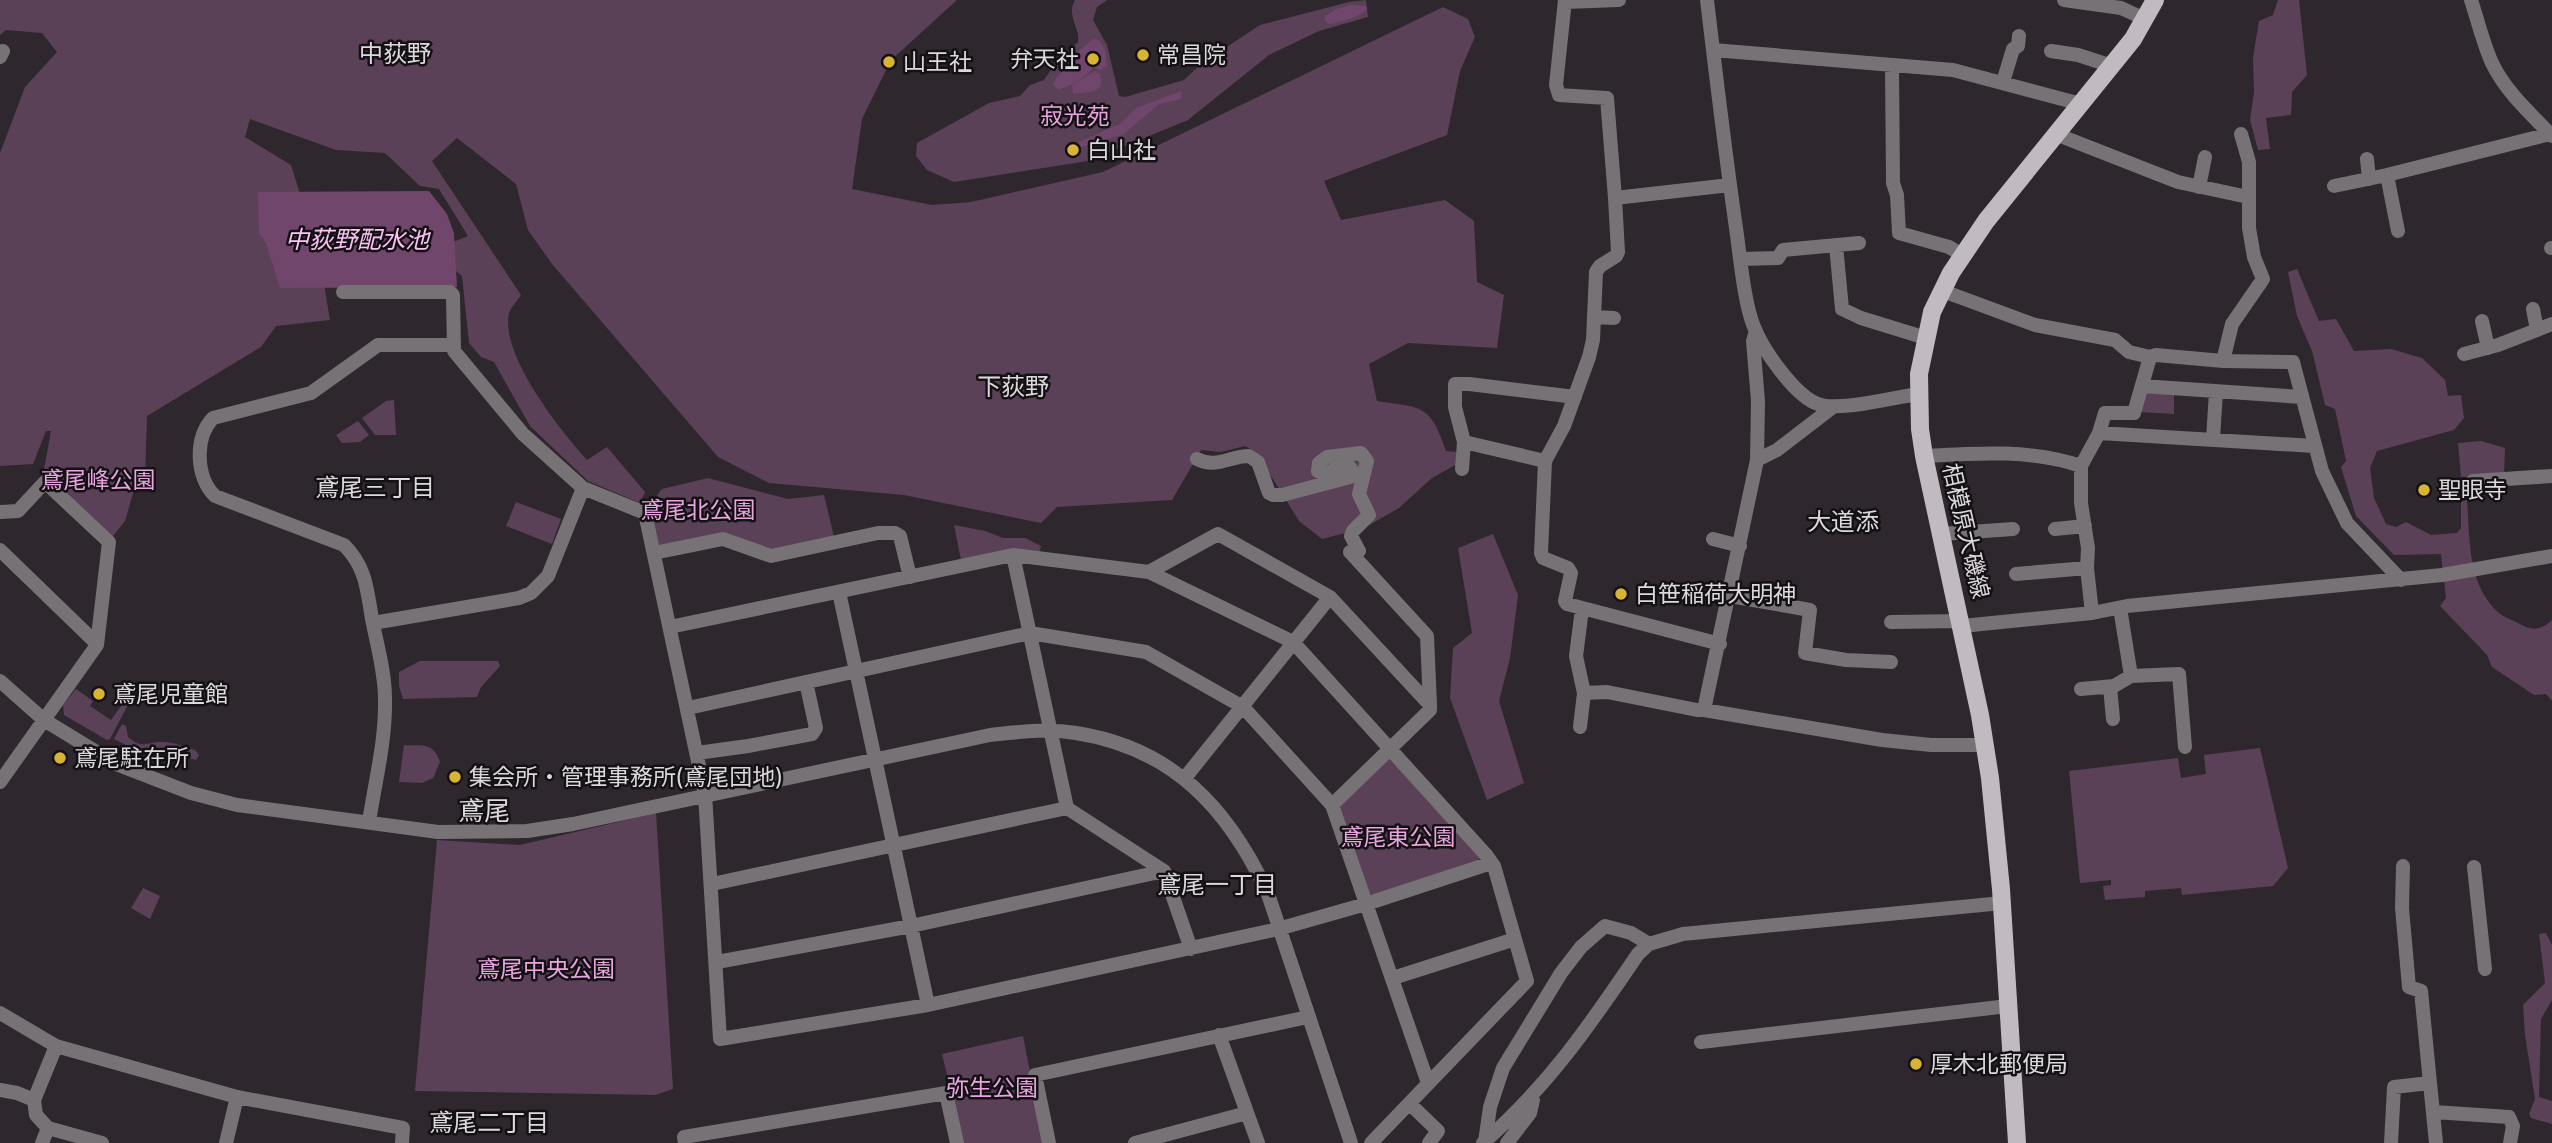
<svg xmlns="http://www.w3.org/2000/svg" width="2552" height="1143" font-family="Cabin,'Noto Sans JP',sans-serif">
	<rect width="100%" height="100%" fill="#2e272d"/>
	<!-- green -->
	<path fill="#5a4157" d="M0,0h957l-66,60 -29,59 -10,70 80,16 39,-3 132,-30 340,-165 25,12 7,18 -15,34 -13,64 -123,46 17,39 104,-20 29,21 3,61 27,13 -7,53 -89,-5 -39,21 8,37c46,7 53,3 69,50l11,1v12l-25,14 -33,30 -35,20 -42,11 -23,-18 -43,-69 -11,-6 -24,6 -20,-2 -29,50 -115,7 -16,16 -137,-28 -135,-12 -51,-26 -166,-193 -24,-34 -12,-46 -59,-46 -25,23 89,134c-3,5 -10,12 -12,18 -9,42 51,117 78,147l20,-13 38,45 -5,11 -52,-22 -58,-55 -36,-64 -13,-5 -12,-14 -7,-67 -18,-15 -1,-15 25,-10 -29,-47 -19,-3 -35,-33 -49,-3 -86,-31 -5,18 46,28 28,89 11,66 -54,6 -15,21 -114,69 -2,62 -9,5 -11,38 -12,15h-8l-62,-61 8,-44h-5l-13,33 -33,2v-313l25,-66 32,-35 -15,-19 -36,-3 -6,5z
		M1075,0h32l-10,7 -4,13 14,25 12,51 6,1 59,-17 17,-16 59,-39 89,-23 17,-2 2,17 -49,14 -50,24 -81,65 -100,41 -134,21 -27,-12 -11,-14 1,-13 72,-40 31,-7 10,-11 14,-5 15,-22 19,-16c2,-15 -12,-26 -3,-42z
		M2278,0h21l8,75 -15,17 -1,23 -25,3 4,31 -12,1 -8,-30 4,-28 -1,-35 6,-36 14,-6z
		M2297,269l22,52 17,-2 18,32 37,-2 31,9 23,22 3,16 13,-1 3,23 -10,12 -77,21 -7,17 4,30 12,26 10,3 10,-5 25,13 26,-2 4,-5v-27l6,-1c3,38 0,85 32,113 5,4 13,7 19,10 14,8 22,8 34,-3v81l-6,-7 -12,1 -42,-28 -5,-12 -47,-49 6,-8 -5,-44 -47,1 -38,-39 -15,-49 5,-6 -11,-52 -10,-4 -13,-54 -15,-35 -9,-44z
		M2174,391v23l-35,-2 5,-19z
		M394,400l2,35h-21l-13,-17 24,-17z
		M358,421l11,14 -9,7 -18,1 -6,-8z
		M2481,441l24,7 -1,28 -43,1 -3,-34z
		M708,478l80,21 36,-4 10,42 -60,13 -49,-17 -63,14 -4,-3c-5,-20 -12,-38 4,-55z
		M516,502l45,17 -9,25 -46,-18z
		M954,525l31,6 18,7h22l16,8 -1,5 -5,3 -74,6z
		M1493,534l25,61 -8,63 -11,43 25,82 -37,17 -37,-102 3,-50 19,-15 -14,-85z
		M420,661h78l2,5 -19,21 -4,10 -74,2 -4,-13v-14z
		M76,689l17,12 -3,5 21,14 10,-14 -2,-2 3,-5 7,4 -19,36 -3,1 -43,-25 -1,-10z
		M122,724l4,2 2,11c16,13 17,5 33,5 11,-1 24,5 34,8l4,5 -3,5 -36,-11 -7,3 -17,-2 -22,-11z
		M404,745c19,1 29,-3 36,17l-7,16 -11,5 -23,-1z
		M2260,748l28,120 -15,18 -91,9 -1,-7 -36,3v6l-40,3 -2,-14 8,-1v-5l-31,3 -11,-112 109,-13 3,20 25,-4 -2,-19z
		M1388,759l5,1 90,98 -110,37 -5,-1 -30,-85z
		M656,813l17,276 -18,6 -240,-4 22,-251 83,5z
		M143,888l17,8 -10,23 -19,-11z
		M2546,933l6,12v55l-11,19 -2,78 13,4v23l-21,-6 -2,-4 6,-15 -10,-64 -2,-30 22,-22 -6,-49z
		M1023,1036l21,107h-81l-21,-89z"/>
	<!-- water -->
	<path fill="#71466c" d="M1351,5l15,1 1,4c-10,8 -26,12 -38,14l-4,-4v-4l11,-7z
		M1093,39l6,1 6,10 2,16 -7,4 -7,-3c-7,11 -23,19 -35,23l-5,-6 5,-8 6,-5c4,-15 19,-22 29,-32z
		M1095,71l5,3c6,21 -12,17 -27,20l-1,-9z
		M1182,91l-1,8 -22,5 -35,30 -43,13 -2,-2v-3l41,-18 16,-16z
		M429,191l18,23 7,19 3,54 -177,1 -14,-45 -7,-10 -1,-41z"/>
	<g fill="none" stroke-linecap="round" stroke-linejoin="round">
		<!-- minor -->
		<path stroke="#767275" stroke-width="14" d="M1565,0l-9,85 3,10 48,3 8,100
			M1707,0c9,76 18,152 29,228 4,27 8,75 18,99 9,23 41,69 64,77 20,8 77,-7 100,-10
			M2064,0l57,8 24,11
			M2471,0c7,21 12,43 21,63 14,29 38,50 60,73
			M1565,2l54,-2
			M1713,50l240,20 128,34
			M2051,51l27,4 34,11
			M0,57l3,-6
			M1892,65l1,118 4,12 2,38 50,14 13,8
			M2003,82l10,-33 5,-3 1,-10
			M2058,135l120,47 70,15
			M2367,159l2,20
			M2387,175l11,56
			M2334,186l53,-11 163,-41
			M2199,187l6,-30
			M1836,245l6,64 19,9 65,20
			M2551,248h1
			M1741,259l37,-1 5,-8 76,-7
			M1943,291l92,34 80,15 14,12 21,5 6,-2 67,6 70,1 29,109 25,52 54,57
			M343,292h107l3,3 1,56 69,83 60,54 62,25 60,281 15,245 208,-34 350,-76 88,-25 125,-41
			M2533,309l4,21
			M1594,317l20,1
			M2482,321l6,27
			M1756,331l-3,10 5,60 -1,59
			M2464,354l34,-9 54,-21
			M2223,361l9,-37 31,-45 -9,-22 -5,-29v-66l-8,-28
			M2142,386l159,11
			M1833,407l-56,43 -20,10 -53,250 178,30 49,5h54
			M2099,433l215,13
			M2213,439l3,-47
			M1924,456c52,-3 107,-7 157,10
			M1197,459c20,10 32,-3 52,-3l9,6 11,31 4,2h9l68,-18 2,-7 -6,-7 -21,12 -7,-4 1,-8 8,-6 34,-4 6,8 -8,33 10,21 -16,16 -2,5 8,15
			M1545,461l-81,-19 -9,-35v-23h14l106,13
			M1462,469l2,-27
			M2473,481l79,-5
			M0,512l18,-1 27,-29 64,60 -12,103 -97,137
			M2055,529l30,-3
			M1942,534l71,-5
			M1713,539l27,7
			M0,550l94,91 3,1
			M654,553l69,-14 48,17 107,-23h17l5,3 10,41
			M1013,555l54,253
			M1149,572l69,-38 112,63 100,108
			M2016,574l71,-6
			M839,592l89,413
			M1730,596l80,14 -5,43 41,7 45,2
			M2120,608l11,68
			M2092,613l-5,-45 1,-20 -7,-45v-37l18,-33 6,-20h29l16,-56
			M1891,622l70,-1
			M373,623l146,-25 12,-5 17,-17 35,-88
			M1962,626l130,-13 35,-7 315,-31 110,-19
			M670,627l343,-72 136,17 144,70 194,214 7,10 33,115 -156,162
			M1720,644l-153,-40 -2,-3 6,-28 -3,-5 -25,-10 -2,-5 4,-92 19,-35 25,-69 4,-17 3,-68 4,-6 16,-10 2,-4 -3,-54 115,-13
			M0,681l44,39 72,44 75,29 46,12 201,27 89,-1 46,-7 417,-89c29,-3 57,-7 86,-2 97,15 153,76 192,161l83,249
			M2110,687l3,32
			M2081,689l33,-3 17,-10 48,-2 6,73
			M1584,693l23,-1 90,18h7
			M688,708l342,-75 116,19 97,55 89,98 96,278
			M1580,727l4,-34 -8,-37 6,-47
			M697,753l51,-7 64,-12 4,-6 -10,-46
			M1184,779l146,-182
			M1332,805l98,-95v-5l-3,-69 -77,-84
			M369,822c6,-40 17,-82 16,-123 0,-27 -8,-54 -13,-80 -5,-30 -6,-52 -28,-74l-129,-49c-19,-18 -21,-58 -2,-78l98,-25 67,-48h74
			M2474,867l11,102
			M712,884l355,-76 97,63 27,78
			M717,962l194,-36 253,-55
			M1393,978l122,-39
			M0,1013l56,33 181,51 166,31 -1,15
			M1219,1035l39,108
			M1701,1042l307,-36
			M2430,1083l6,60
			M0,1090l17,3 17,7 2,15 12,13 -6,15
			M34,1100l22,-54
			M1410,1104l28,27 -9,12
			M2434,1112l75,5 4,9 -3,17
			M48,1128l54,15
			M1485,1142l5,-35 13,-39 58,-95 20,-26 24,-21 26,7 18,11
			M226,1143l11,-46
			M685,1143l-1,-6 262,-44 11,50
			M1049,1143l-14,-68 273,-58
			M1135,1143l112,-30
			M1483,1143c65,-57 107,-118 155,-189l11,-10 34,-10 319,-31
			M1507,1143l23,-30 3,-13
			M2391,1143l3,-56 36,-4 -9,-92 -12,-4 -7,-79 1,-42"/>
		<!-- major -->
		<path stroke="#c2bac1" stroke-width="18" d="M2017,1143l-16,-254 -11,-111 -10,-63 -56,-259 -4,-27 -1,-55 13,-62 19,-39 35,-52 147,-182 22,-39"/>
	</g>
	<!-- markers -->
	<g fill="#d9b334" stroke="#141114" stroke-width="2.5">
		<circle cx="1143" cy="55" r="7"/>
		<circle cx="1093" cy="59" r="7"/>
		<circle cx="889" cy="62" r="7"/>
		<circle cx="1073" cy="150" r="7"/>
		<circle cx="2424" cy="490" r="7"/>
		<circle cx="1621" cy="594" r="7"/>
		<circle cx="99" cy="694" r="7"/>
		<circle cx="60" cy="758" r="7"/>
		<circle cx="455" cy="777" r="7"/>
		<circle cx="1916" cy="1064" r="7"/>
	</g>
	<g text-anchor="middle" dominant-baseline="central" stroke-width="5" stroke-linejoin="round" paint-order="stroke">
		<!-- poi labels -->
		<g font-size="23" fill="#ddd8dc" stroke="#141114" text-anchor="start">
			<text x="1157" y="55">常昌院</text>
			<text x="1079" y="59" text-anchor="end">弁天社</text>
			<text x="903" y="62">山王社</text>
			<text x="1087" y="150">白山社</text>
			<text x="2438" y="490">聖眼寺</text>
			<text x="1635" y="594">白笹稲荷大明神</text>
			<text x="113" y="694">鳶尾児童館</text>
			<text x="74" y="758">鳶尾駐在所</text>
			<text x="469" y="777">集会所・管理事務所(鳶尾団地)</text>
			<text x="1930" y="1064">厚木北郵便局</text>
		</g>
		<!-- park labels -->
		<g font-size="23" fill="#e9a5e0" stroke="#141114">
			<text x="1075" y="116">寂光苑</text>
			<text x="98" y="480">鳶尾峰公園</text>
			<text x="698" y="510">鳶尾北公園</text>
			<text x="1398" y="837">鳶尾東公園</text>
			<text x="546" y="969">鳶尾中央公園</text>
			<text x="992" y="1088">弥生公園</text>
		</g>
		<!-- street labels -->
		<g font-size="23" fill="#ddd8dc" stroke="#141114">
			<text transform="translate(1966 531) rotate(77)">相模原大磯線</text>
		</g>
		<!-- neighbourhood labels -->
		<g font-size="24" fill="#ddd8dc" stroke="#141114">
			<text x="395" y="53">中荻野</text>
			<text x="1013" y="386">下荻野</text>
			<text x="375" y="487">鳶尾三丁目</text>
			<text x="1843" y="521">大道添</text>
			<text x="1217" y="884">鳶尾一丁目</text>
			<text x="489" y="1122">鳶尾二丁目</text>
		</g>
		<!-- water labels -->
		<g font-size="24" font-style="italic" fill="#fbc3f3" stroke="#141114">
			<text x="357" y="239">中荻野配水池</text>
		</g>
		<!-- quarter labels -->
		<g font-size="26" fill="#ddd8dc" stroke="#141114">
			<text x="484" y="811">鳶尾</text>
		</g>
	</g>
</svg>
